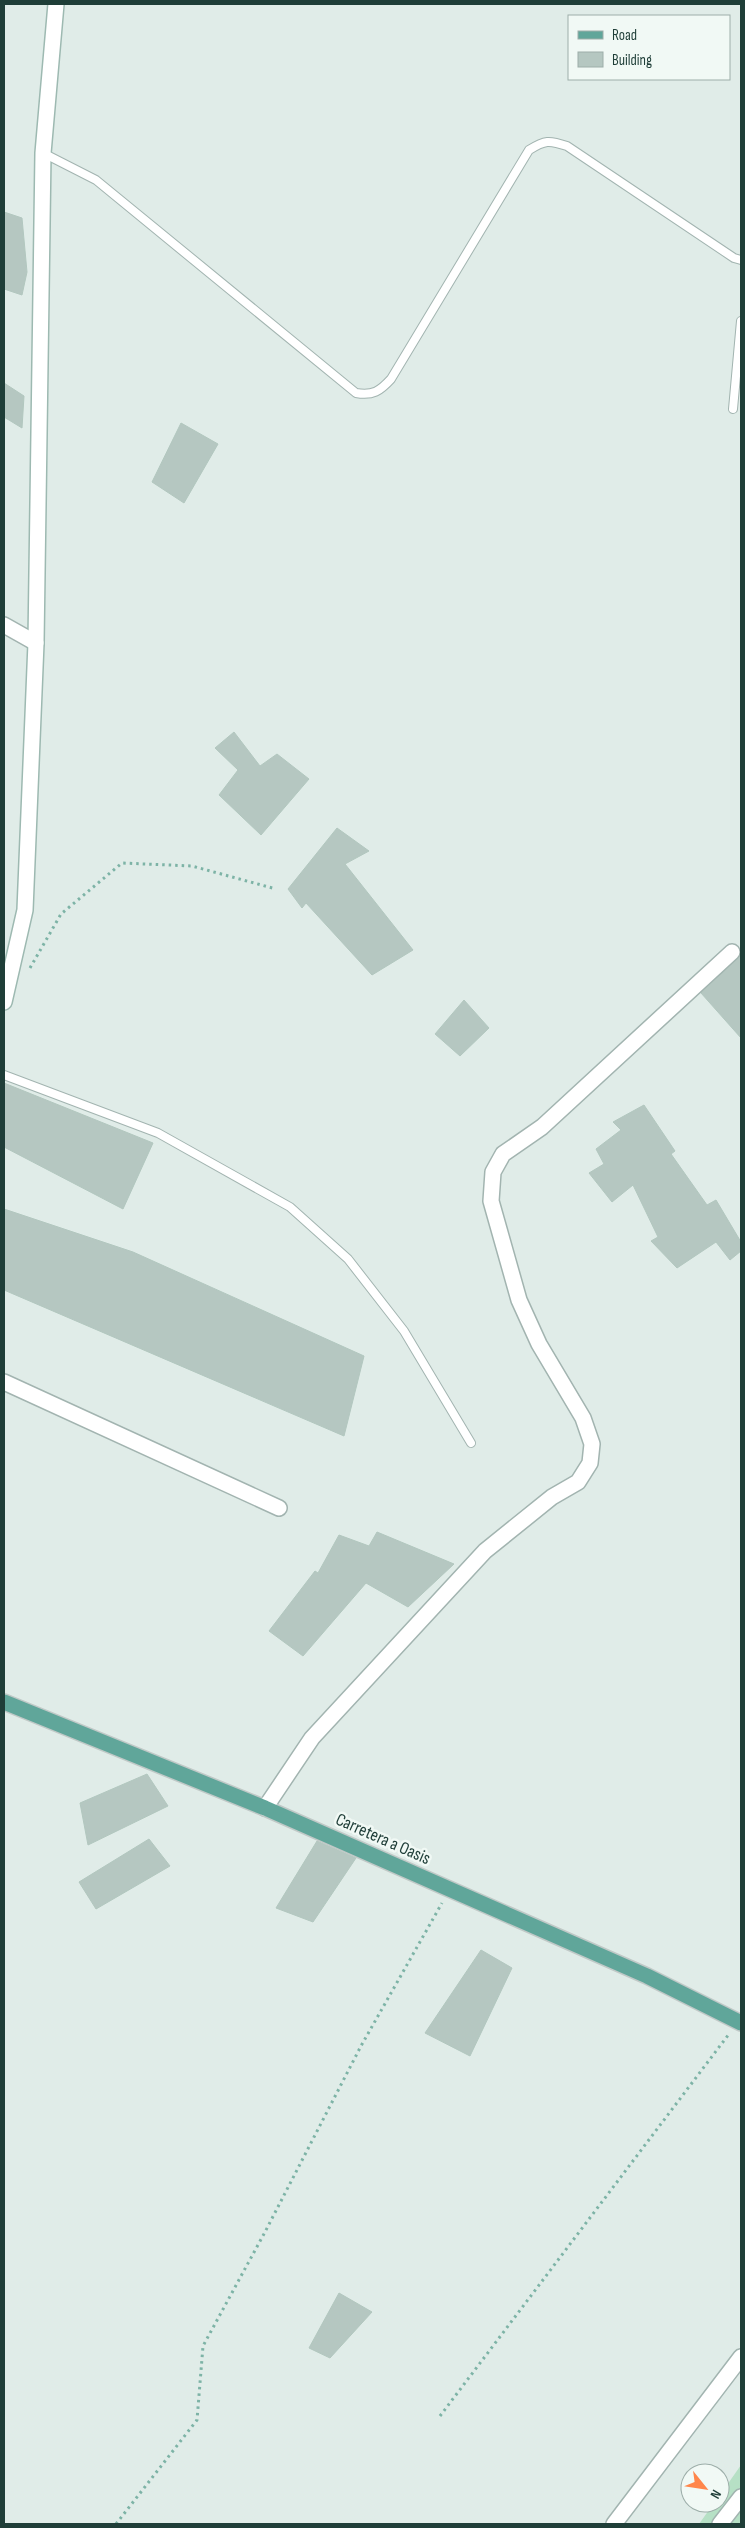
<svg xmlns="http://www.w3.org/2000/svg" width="745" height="2528" font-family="'Sofia Sans Condensed',sans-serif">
	<rect width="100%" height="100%" fill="#e0ece8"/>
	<!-- green -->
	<path fill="#b6e0c5" d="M741,2465v59h-42l15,-21h6v-8z"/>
	<!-- building -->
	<path fill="#b5c7c1" stroke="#b2c7bf" d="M4,212l18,6 5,54 -5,23 -18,-6z
		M4,383l20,13 -2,32 -18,-11z
		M181,423l37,21 -34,59 -32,-21z
		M234,732l26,34 17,-12 32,25 -48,56 -42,-40 19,-25 -23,-22z
		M337,828l32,23 -24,13 68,86 -41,25 -66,-72 -4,5 -14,-19z
		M741,955v-1v84l-40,-45z
		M464,1000l25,28 -29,28 -25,-22z
		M4,1083l149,60 -30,66 -119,-62z
		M644,1105l31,46 -4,3 36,51 9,-5 25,42v9l-11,9 -14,-18 -39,26 -26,-27 7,-4 -25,-52 -21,17 -23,-29 15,-9 -8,-15 25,-19 -8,-8z
		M4,1209l129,43 231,104 -20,80 -340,-146z
		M377,1532l77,32 -46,43 -42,-24 -63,73 -34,-25 46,-60 3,2 21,-38 30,11z
		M147,1774l21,32 -80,39 -8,-42z
		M149,1839l21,27 -74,43 -17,-27z
		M317,1841l39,17 -43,64 -37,-14z
		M481,1950l31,18 -42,88 -45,-23z
		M339,2293l33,19 -42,46 -21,-10z"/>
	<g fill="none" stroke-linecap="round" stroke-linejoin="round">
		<!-- lane casing -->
		<g stroke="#a2b4b0" stroke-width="10">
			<path id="lane" d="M43,153l53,27 260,213c17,3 24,-2 35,-14l138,-229c16,-10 20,-10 38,-4l167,112 7,2
				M733,409l8,-88
				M4,1075l154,58 132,74 58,52 56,72 67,112"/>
		</g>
		<!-- street casing -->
		<g stroke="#a2b4b0" stroke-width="18">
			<path id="street" d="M4,625l32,18
				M4,1382l275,126
				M265,1808l47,-70 173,-187 67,-54 26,-15 12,-19 2,-19 -9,-26 -44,-74 -20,-44 -28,-99 2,-29 10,-18 39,-27 190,-175
				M614,2524l127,-167
				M720,2524l21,-27"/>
		</g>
		<!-- secondary casing -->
		<g stroke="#9db9b1" stroke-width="18">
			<path id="secondary" d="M4,1002l21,-92 11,-267 7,-490 13,-149"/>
		</g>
		<!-- primary casing -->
		<g stroke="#c0c9c7" stroke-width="18">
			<path id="primary" d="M4,1702l261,106 382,168 94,47"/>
		</g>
		<!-- path -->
		<path stroke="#7db3a6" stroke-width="3" stroke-dasharray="2.5 4" stroke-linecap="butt" d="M30,968l31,-54 61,-51 70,3 84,23
			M440,2416l289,-382
			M116,2524l81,-104 6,-74 62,-114 96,-186 81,-143"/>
		<!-- lane -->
		<use href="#lane" stroke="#fff" stroke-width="8"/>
		<!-- street -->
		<use href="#street" stroke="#fff" stroke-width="15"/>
		<!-- secondary -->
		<use href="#secondary" stroke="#fff" stroke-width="15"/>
		<!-- primary -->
		<use href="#primary" stroke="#60a69a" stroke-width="15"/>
	</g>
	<g text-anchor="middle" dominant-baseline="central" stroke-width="5" stroke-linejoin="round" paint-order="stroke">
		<!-- street labels -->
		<g font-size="18" fill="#1f3e38" stroke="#f1f9f5">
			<text transform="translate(383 1839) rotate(24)">Carretera a Oasis</text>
		</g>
	</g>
	<!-- border -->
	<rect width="745" height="2528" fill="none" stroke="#1f3e38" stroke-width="10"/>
	<!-- legend -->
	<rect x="568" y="15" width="162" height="65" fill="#f1f9f5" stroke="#9daea9"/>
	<rect x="578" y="31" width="25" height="8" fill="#60a69a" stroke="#9daea9"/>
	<text x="612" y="40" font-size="15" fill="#1f3e38">Road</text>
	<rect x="578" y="52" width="25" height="15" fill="#b5c7c1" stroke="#9daea9"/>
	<text x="612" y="65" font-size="15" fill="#1f3e38">Building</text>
	<!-- north arrow -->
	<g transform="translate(705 2488) rotate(120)"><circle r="24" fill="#f1f9f5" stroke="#9daea9"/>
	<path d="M0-4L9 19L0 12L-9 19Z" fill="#ff864b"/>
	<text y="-8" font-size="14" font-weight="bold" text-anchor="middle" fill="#1f3e38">N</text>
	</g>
</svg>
